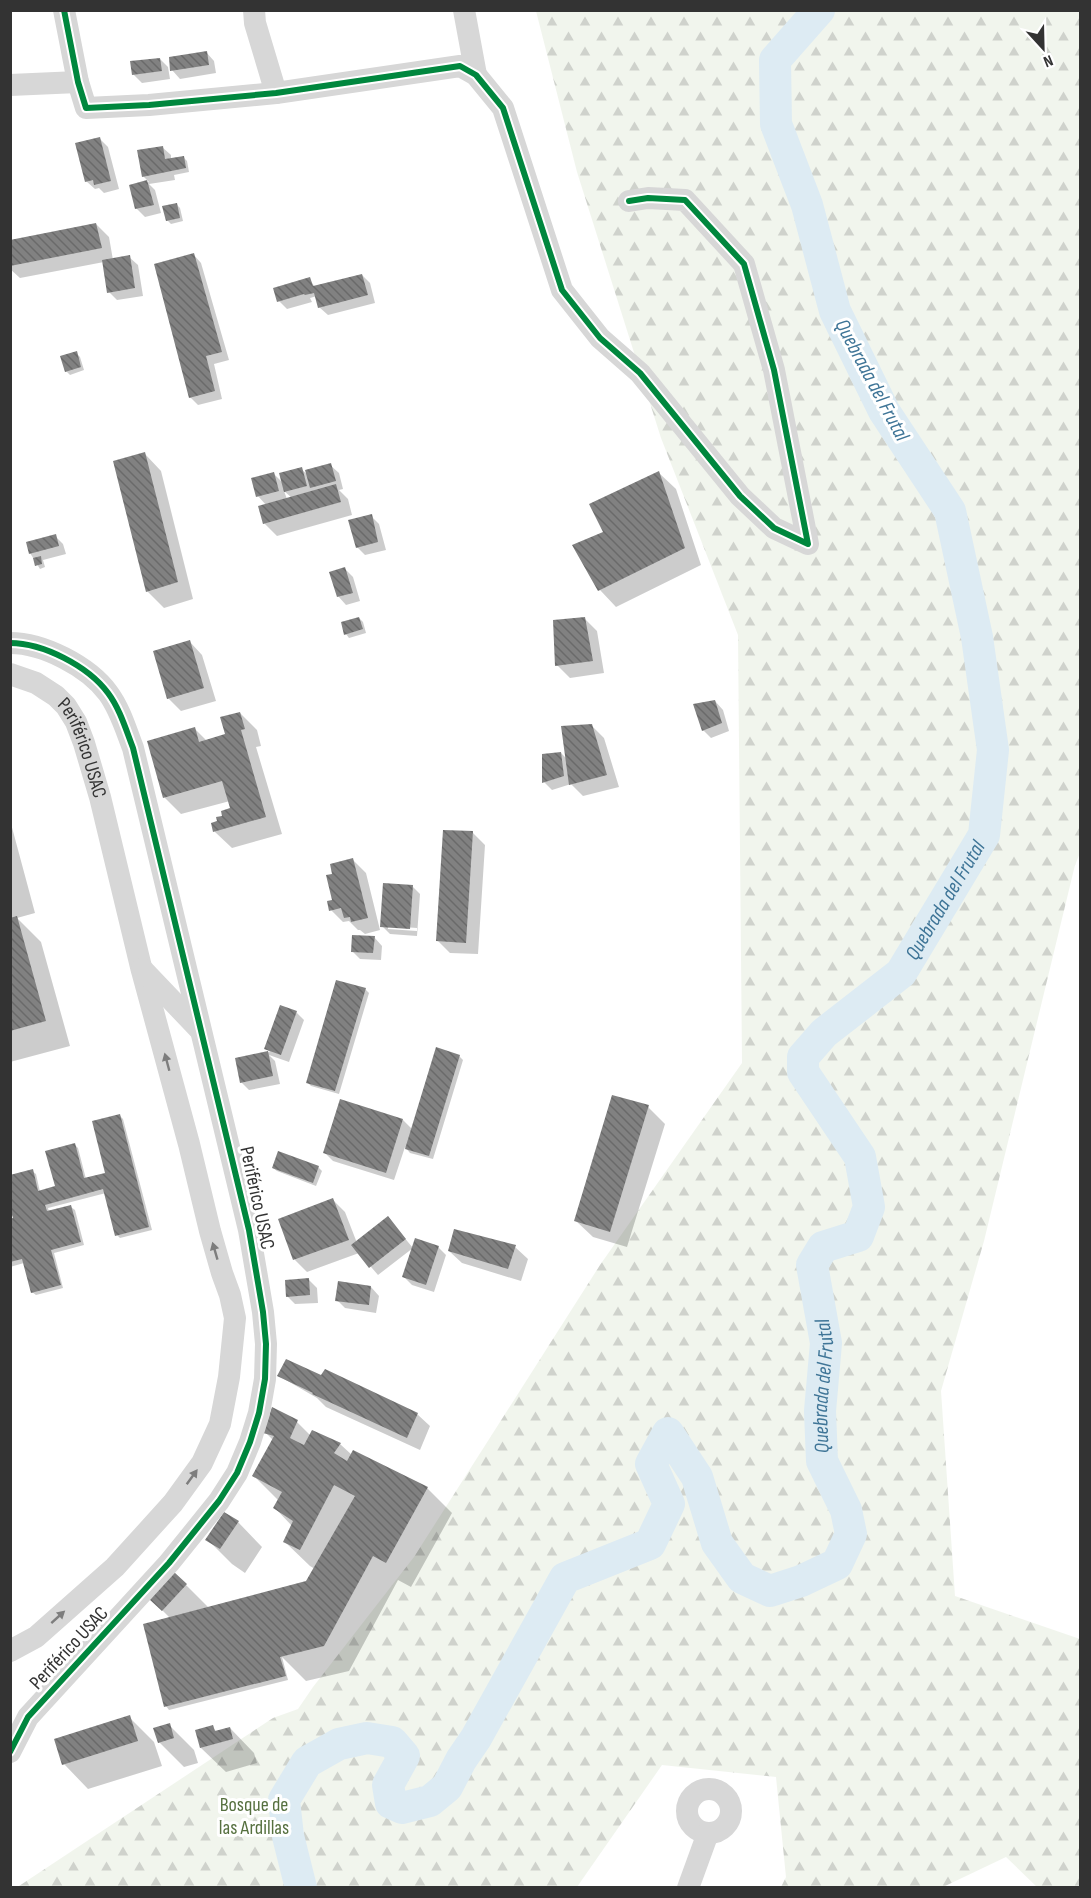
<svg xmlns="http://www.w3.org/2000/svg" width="1091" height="1898" font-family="'Sofia Sans Condensed',sans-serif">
	<defs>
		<pattern id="forest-firs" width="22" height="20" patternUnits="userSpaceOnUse" patternTransform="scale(1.5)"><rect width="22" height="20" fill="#f1f5ed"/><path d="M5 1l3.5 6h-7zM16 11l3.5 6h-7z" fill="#cfd2cc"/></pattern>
		<pattern id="building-back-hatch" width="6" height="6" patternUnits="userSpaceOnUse" patternTransform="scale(1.5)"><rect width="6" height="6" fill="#818181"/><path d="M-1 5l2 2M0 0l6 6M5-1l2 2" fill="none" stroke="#6a6a6a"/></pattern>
	</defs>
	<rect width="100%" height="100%" fill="#fff"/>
	<!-- forest -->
	<path fill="url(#forest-firs)" d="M536,11h544v842l-5,12 -91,376 -43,150 14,205 125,43v248h-43l-31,-30 -63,30h-162l5,-10 -10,-100 -114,-12 -85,122 -561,1 257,-170 25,-9 15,-22 101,-130 186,-292 142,-202 -4,-428 -77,-197 -84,-266z"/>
	<!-- shadow -->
	<path fill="#0003" fill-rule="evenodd" d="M206,52l8,9 2,12 -36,6 -8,-9z
		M160,59l8,8 2,12 -28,4 -9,-9z
		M100,139l8,8 11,42 -15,4 -5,-5 -4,1 -9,-8z
		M162,147l9,8v5l12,-3 4,4 2,11 -15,3 1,5 -26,4 6,6 6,23 -16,4 -8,-8 -6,-23 18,-4 -6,-6z
		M176,204l4,4 3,13 -12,3 -4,-4z
		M96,224l13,13 4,23 16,-3 9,8 5,31 -26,4 -8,-8 -5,-30 -84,16 -10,-9v-28z
		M193,254l8,9 28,97 -15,4 8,35 -24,6 -8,-8z
		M362,275l8,8 5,20 -47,12 -9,-8 -2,-11 -7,2 2,4 -25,7 -8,-8 30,-22 6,8z
		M76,353l4,4 4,13 -14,5 -4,-4z
		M145,454l16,17 32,128 -29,9 -17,-17z
		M330,465l9,8 4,16 -4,1 9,9 4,16 -75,21 -13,-13 2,-18 -8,-9 16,-22 9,9 18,-14 8,7zM284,491l8,7 -5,1z
		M659,473l17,16 25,76 -85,42 -16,-17 -26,-44 31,-13z
		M371,516l8,8 7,26 -21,5 -8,-8z
		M55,536l8,8 3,10 -23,6 2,7 -5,2 -10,-16z
		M345,569l8,8 7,24 -14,4 -8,-9z
		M359,618l4,4 3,11 -17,5 -3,-4z
		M585,619l12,12 7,42 -34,5 -13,-13z
		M190,642l12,13 14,46 -35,10 -13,-13z
		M715,701l8,9 6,21 -18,7 -8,-8z
		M240,713l17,17 4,16 -5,1 26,87 -50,14 -17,-16 -2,-8 19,-15 -2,-8 -49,13 -16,-16 -17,-56 47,-13 12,12 20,-6z
		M591,725l13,13 15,49 -36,9 -12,-12 -19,6 -8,-8 17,-29 7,7z
		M10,820l25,93 -18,5 24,24 29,104 -60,16z
		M473,833l12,12 -7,109 -28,-1 -13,-13z
		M353,860l13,13 14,57 -15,4 -5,-4h-2l-9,-9 -6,1 -12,-12 3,-9v-26z
		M412,886l8,8 -3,42 -27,-2 -8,-8zM388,926l29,2v3l-29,-2z
		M374,937l8,9 -1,14 -21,-1 -8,-8z
		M365,989l4,4 -30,101 -28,-8 -4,-4z
		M296,1012l8,8 -15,42 -20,-7 6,6 5,23 -31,6 -8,-8 -4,-23 33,-7 -4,-4z
		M459,1056l4,4 -30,99 -23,-6 -5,-6 -11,33 -61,-19 -8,-8 78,-33 10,10z
		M648,1107l17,17 -38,123 -34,-10 -17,-16z
		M119,1115l4,4 29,111 -32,8 -3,-3 -11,-42 -58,15 1,4 22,-5 4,3 9,35 -30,8 9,35 -27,7 -4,-3 -8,-29 -14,4v-46l5,-1 17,-49 4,3 4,18 16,-4 19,-43 3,3 8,31 21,-5z
		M318,1167l4,4 -6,15 -39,-15 -4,-3z
		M333,1200l12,12 12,31 31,-25 25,30 25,-1 8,8 -12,37 -22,-7 -8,-8 9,-29 -35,27 -19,-22 -52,19 -12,-12 -16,-40z
		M515,1247l13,12 -7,22 -59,-18 -13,-12z
		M309,1280l8,8 1,15 -23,1 -8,-8z
		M371,1287l8,9 -3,17 -31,-5 -8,-8z
		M279,1376l41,1 97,37 13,12 -10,24 -94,-43 -9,-9z
		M297,1422l14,14 29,8 12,11 2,-3 73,36 25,25 -41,74 -13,-7 -49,91 -43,10 -24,-24 6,23 -119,30 -3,-4 4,-88 -19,-19 35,-14 23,23 98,-26 8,-13 -5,-3 -25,-24 7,-16 -17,-18 4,-7 -25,-25 19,-36 -8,-8z
		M238,1522l24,25 -17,26 -13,-9 -25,-25z
		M129,1717l25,25 8,24 -74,23 -24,-25 -8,-24z
		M169,1725l25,25 4,13 -14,4 -25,-25z
		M212,1727l5,5 13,-4 24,25 3,10 -31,9 -25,-24z"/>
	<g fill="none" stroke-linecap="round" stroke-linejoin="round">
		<!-- river -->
		<path stroke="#ddebf3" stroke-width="32" id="s1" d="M301,1888l-13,-52 -4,-36 23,-38 32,-18 28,-6 25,4 12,14 -16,29 3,18 11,5 28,-7 17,-14 14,-27 15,-22 89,-160 85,-34 19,-40 -18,-40 17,-31 29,44 20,66 25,35 28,13 31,-10 36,-17 14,-30 -5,-24 -24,-49 -2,-50 6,-68 -14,-78 11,-18 35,-11 11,-29 -9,-50 -57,-85v-15l21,-24 77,-60 83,-138 9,-85 -16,-113 -27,-126 -66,-100 -49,-100 -28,-106 -31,-81 -1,-64 44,-50"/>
	</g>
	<!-- building -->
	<path fill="url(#building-back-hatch)" d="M207,51l2,14 -39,6 -1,-14z
		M160,58l2,13 -30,4 -2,-14z
		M100,137l11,44 -17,4 -1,-5 -8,2 -10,-39z
		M163,146l2,13 19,-3 2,12 -44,9 -5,-27z
		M147,180l7,25 -19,4 -6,-24z
		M177,203l3,15 -14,3 -4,-15z
		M96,223l6,25 -92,18v-26z
		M194,253l28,99 -16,4 9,35 -26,7 -35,-134z
		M130,255l5,33 -28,5 -5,-33z
		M362,274l6,21 -50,13 -4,-15 -9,2 -1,-1 -27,8 -4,-14 37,-11 3,9z
		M77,351l4,16 -16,5 -5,-16z
		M145,452l33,130 -32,10 -33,-131z
		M331,463l5,18 -26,7 -5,-18z
		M302,467l5,19 -23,6 -5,-19z
		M659,471l26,77 -87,43 -26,-46 31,-13 -14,-28z
		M274,472l5,19 -23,6 -5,-19z
		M336,484l5,18 -78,22 -5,-18z
		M372,514l6,28 -22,6 -8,-28z
		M56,534l3,12 -30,8 -3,-12z
		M41,556l1,8 -7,2 -2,-8z
		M345,567l8,26 -16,4 -8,-25z
		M359,617l4,12 -19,6 -3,-13z
		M585,617l8,44 -38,5 -2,-46z
		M190,640l14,48 -37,11 -14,-48z
		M715,700l7,23 -20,8 -9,-27z
		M240,712l5,17 -4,1 25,87 -53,15 -2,-9 6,-2 -1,-4 6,-1 -1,-5 9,-3 -8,-27 -59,17 -16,-57 48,-14 4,15 26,-8 -5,-17z
		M592,724l15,51 -38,10 -8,-59z
		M561,752l3,24 -22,7v-29z
		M443,830l30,1 -7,112 -30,-2z
		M353,858l15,60 -17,4 -1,-5 -6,1 -3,-10 -12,3 -2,-10 5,-1 -6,-25 6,-1 -2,-10z
		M383,883l30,2 -3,44 -30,-2z
		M17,916l29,105 -36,10v-113z
		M352,935l23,1 -2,17 -22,-1z
		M336,980l30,8 -31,103 -29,-8z
		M280,1005l17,6 -16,44 -17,-6z
		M436,1047l24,8 -31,101 -24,-7z
		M268,1051l5,25 -33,7 -5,-25z
		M612,1095l37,10 -39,127 -36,-11z
		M340,1099l63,20 -17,54 -63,-20z
		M120,1114l29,113 -34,9 -12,-47 -58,16 2,6 24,-6 10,37 -30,8 10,35 -30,8 -9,-34 -12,3v-43l3,-1 -3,-9v-34l23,-6 5,22 17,-5 -10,-35 30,-8 9,35 21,-5 -13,-52z
		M278,1151l41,15 -6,17 -41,-15z
		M333,1198l16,42 -56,20 -15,-41z
		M388,1216l18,23 -37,29 -18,-23z
		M454,1229l62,16 -8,24 -60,-18z
		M415,1238l24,8 -13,39 -24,-8z
		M309,1278l1,17 -24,2 -1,-17z
		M338,1281l33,5 -2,19 -34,-4z
		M286,1359l35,16 4,-6 93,44 -11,25 -95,-44 1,-1 -36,-17z
		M272,1407l26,13 -8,18 14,7 8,-15 29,13 -7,10 13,8 6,-11 75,37 -42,76 -13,-7 -49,90 -44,11 6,19 -122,31 -21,-83 163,-43 49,-85 -21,-11 -34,65 -17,-8 10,-21 -20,-13 9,-16 -30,-16 22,-40 -11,-3z
		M224,1512l15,9 -19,28 -15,-9z
		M174,1572l13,12 -25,27 -13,-12z
		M130,1715l8,26 -76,24 -8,-26z
		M170,1723l4,15 -16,5 -5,-15z
		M213,1725l2,6 15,-4 3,12 -33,9 -5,-18z"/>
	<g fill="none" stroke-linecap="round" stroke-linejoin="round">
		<!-- minor -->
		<g stroke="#d7d7d7" stroke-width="22">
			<path d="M64,10l14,72 8,26 63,-3 127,-12 184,-27 16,9 27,33 59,182 38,48 40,35 100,123 34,32 34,16 -34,-174 -30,-106 -59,-64 -37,-2 -19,3"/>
			<path d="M254,10l1,13 21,70"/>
			<path d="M464,10l12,65"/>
			<path d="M10,85l68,-3"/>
			<path d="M10,643c33,0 78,23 98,50 12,16 18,37 25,55l116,482 14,82 3,32 -1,35 -6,34 -9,29 -13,31 -18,28 -50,62 -141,154 -18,35"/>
			<path id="s2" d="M10,674l26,9 20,13 10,10 10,16 8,21 16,54 41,170 48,177 21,87 12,42 8,22 5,23 -6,59 -9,47 -18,39 -29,40 -58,64 -79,70 -26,14"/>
			<path d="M142,969l58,61"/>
			<circle cx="709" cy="1811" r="22"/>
			<path d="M688,1888l20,-55"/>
		</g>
		<!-- cycleway casing -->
		<g stroke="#fff" stroke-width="10">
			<path id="cycleway" d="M64,10l14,72 8,26 63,-3 127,-12 184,-27 16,9 27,33 59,182 38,48 40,35 100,123 34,32 34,16 -34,-174 -30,-106 -59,-64 -37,-2 -19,3
				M10,643c33,0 78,23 98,50 12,16 18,37 25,55l116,482 14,82 3,32 -1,35 -6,34 -9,29 -13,31 -18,28 -50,62 -141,154 -18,35"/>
		</g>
		<!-- cycleway -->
		<use href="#cycleway" stroke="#00873e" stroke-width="6"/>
	</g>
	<!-- one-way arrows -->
	<defs><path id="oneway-solid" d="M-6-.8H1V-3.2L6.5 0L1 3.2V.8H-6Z" transform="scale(1.5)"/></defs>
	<g fill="#7d7d7d">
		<use href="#oneway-solid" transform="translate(167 1062) rotate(-105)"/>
		<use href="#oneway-solid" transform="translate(215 1251) rotate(-106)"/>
		<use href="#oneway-solid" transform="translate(192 1477) rotate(-54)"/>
		<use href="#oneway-solid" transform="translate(58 1617) rotate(-42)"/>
	</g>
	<g text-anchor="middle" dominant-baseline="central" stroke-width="6" stroke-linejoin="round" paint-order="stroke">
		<!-- street labels -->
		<g font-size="20" fill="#333" stroke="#fff">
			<text stroke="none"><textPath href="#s2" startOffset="111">Periférico USAC</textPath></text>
			<text transform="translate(257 1198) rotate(78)">Periférico USAC</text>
			<text transform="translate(69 1648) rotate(-47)">Periférico USAC</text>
		</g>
		<!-- park labels -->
		<g font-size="20" fill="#56703f" stroke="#fff">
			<text x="254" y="1805">Bosque de<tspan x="254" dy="23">las Ardillas</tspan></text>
		</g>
		<!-- water labels -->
		<g font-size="21" font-style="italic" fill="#3f7597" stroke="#fff">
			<text transform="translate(872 380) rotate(62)">Quebrada del Frutal</text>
			<text stroke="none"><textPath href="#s1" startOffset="1862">Quebrada del Frutal</textPath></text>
			<text stroke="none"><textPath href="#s1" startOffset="1268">Quebrada del Frutal</textPath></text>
		</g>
	</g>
	<!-- border -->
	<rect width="1091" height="1898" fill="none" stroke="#333333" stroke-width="24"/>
	<!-- north arrow -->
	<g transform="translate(1043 48) rotate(158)" stroke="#ffffff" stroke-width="4.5" paint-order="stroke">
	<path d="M0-4.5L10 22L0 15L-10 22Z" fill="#333333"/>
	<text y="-9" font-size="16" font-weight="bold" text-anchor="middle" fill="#333333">N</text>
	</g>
</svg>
